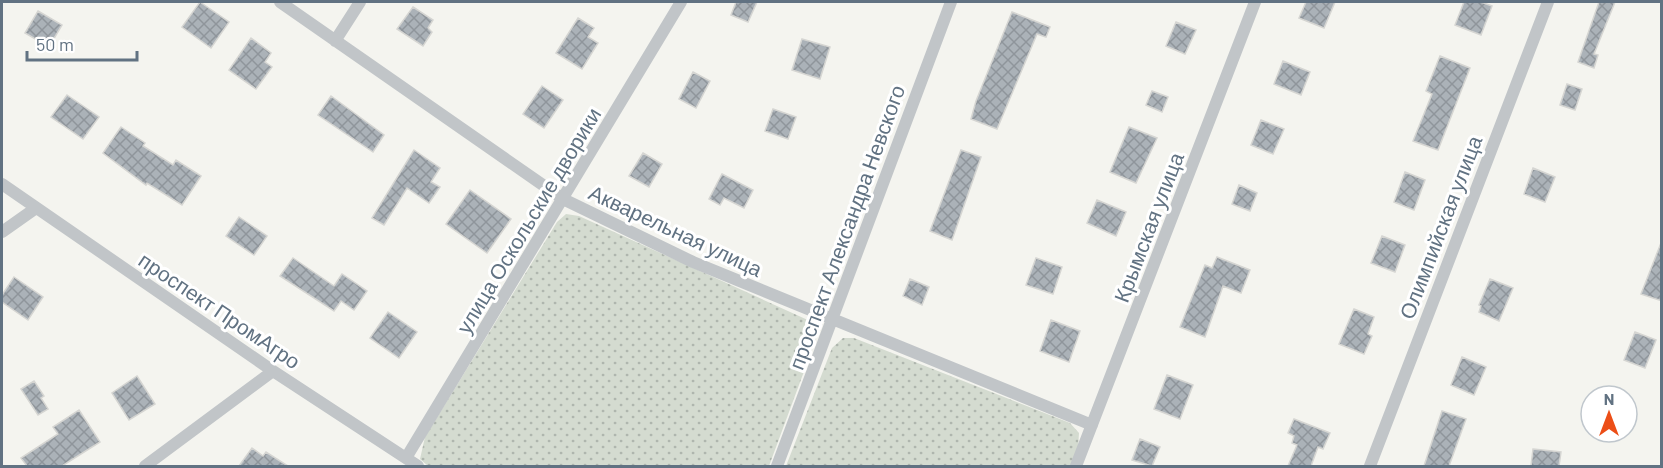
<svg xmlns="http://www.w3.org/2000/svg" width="1663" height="468" font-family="Barlow,sans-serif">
	<defs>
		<pattern id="grass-dots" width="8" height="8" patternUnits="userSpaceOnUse" patternTransform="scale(1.5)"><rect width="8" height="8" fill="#d4dbd0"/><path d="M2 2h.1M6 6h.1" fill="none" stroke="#afb6ae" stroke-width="1.8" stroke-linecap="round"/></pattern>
		<pattern id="building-cross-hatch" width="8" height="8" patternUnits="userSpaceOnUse" patternTransform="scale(1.5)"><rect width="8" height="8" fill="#abb2b8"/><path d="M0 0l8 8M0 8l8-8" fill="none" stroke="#8f959b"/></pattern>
	</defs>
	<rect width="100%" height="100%" fill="#f4f4ef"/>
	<!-- grass -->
	<path fill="url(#grass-dots)" d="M566,214l13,2 231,105 6,8v10l-47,127h-341l-8,-7 5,-22 132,-215z
		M843,338h11l216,85 9,10 -1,15 -7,18h-285l46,-118z"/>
	<!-- building -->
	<path fill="url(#building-cross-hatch)" stroke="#d5d5d2" stroke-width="1.5" d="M200,2l29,20 -18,26 -29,-21z
		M736,2h21l-9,20 -17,-7z
		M1306,2h29l-11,26 -25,-10z
		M1464,2h17l11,4 -11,29 -26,-10z
		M1599,2h16l-21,52 4,1 -4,13 -16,-6z
		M413,7l20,13 -5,8 4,4 -9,14 -26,-17z
		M38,11l24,14 -13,22 -24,-14z
		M1012,12l38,15 -4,10 -9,-3 -40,95 -26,-10 5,-18z
		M578,18l16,10 -6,9 10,6 -16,26 -26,-16z
		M1176,22l20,8 -11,24 -19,-8z
		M251,38l20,15 -6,9 7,5 -16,22 -27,-19z
		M802,39l28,8 -10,32 -28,-9z
		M1440,56l30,12 -32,82 -25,-9 19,-47 -6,-3z
		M1283,61l27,11 -9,23 -27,-11z
		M693,72l17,9 -14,27 -17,-9z
		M1567,84l15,5 -7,21 -15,-5z
		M542,86l21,14 -19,28 -21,-14z
		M1152,91l16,6 -6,15 -16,-7z
		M67,95l32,22 -16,22 -32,-22z
		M331,96l53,39 -11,17 -55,-37z
		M773,109l23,8 -8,22 -23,-8z
		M1261,120l23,9 -11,25 -22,-9z
		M121,127l24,16 -2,3 30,19 3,-5 25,16 -19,29 -35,-22 -1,2 -43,-32z
		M1129,127l28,11 -21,45 -26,-11z
		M414,150l26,18 -9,14 9,5 -11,16 -22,-15 -23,37 -12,-7z
		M961,150l20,7 -29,83 -22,-9z
		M643,153l19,11 -13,23 -20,-11z
		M1533,168l22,9 -10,25 -21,-8z
		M1405,172l20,8 -11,30 -20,-8z
		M722,174l31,16 -9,18 -20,-10 -4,7 -11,-6z
		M1239,185l18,8 -7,18 -18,-7z
		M470,190l41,29 -24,34 -41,-29z
		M1097,200l29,12 -10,24 -29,-13z
		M239,217l28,19 -13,19 -28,-19z
		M1382,236l23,9 -10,27 -24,-9z
		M1661,243h1v58l-21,-7z
		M1217,257l33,13 -9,23 -18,-7 -18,51 -25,-10 25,-62 7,3z
		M293,258l41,28 8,-12 25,17 -13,19 -13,-9 -7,10 -54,-35z
		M1036,258l26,9 -9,27 -27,-9z
		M14,277l29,20 -15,23 -26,-18v-7z
		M910,279l19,8 -7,18 -19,-9z
		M1490,279l23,9 -14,33 -20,-9 2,-6 -2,-1z
		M1354,309l20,8 -6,17 4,2 -8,18 -25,-10z
		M388,312l29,20 -18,26 -29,-20z
		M1051,320l29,11 -11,31 -29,-11z
		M1635,332l21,8 -11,28 -21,-8z
		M1462,357l24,10 -12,28 -23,-10z
		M1167,375l26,10 -13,34 -26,-10z
		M137,376l18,28 -26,16 -17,-27z
		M34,381l10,15 -3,2 7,11 -10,6 -17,-26z
		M79,410l21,32 -38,24h-35l-6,-8 37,-24 -5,-7z
		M1442,411l24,8 -17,47h-25z
		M1294,419l36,14 -7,16 -5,-2 -7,19h-23l9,-21 -5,-2 2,-7 -6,-3z
		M1140,439l20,8 -8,19 -20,-6z
		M252,448l11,8 3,-4 22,14h-49z
		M1533,449l28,3 -2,14h-28z"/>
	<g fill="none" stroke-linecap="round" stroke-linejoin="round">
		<!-- minor -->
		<path stroke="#c1c5c8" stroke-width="12" d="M280,2l283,197 130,63 399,163
			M335,41l25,-39
			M2,184l271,187 145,95
			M2,232l34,-24
			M406,458l275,-456
			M145,466l128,-95
			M777,466l174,-464
			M1076,466l179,-464
			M1370,466l178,-464"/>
	</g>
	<g text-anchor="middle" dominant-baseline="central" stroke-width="6" stroke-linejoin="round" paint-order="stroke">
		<!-- street labels -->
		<g font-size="21" fill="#617282" stroke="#fff">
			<text transform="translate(528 220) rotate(-59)">улица Оскольские дворики</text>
			<text transform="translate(846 227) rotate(-70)">проспект Александра Невского</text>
			<text transform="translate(1148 227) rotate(-69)">Крымская улица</text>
			<text transform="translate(1440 227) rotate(-69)">Олимпийская улица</text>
			<text transform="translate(676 230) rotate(25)">Акварельная улица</text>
			<text transform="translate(220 310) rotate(34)">проспект ПромАгро</text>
		</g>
	</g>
	<!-- border -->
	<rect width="1663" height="468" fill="none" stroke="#617282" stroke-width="6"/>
	<!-- north arrow -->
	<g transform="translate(1609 414)"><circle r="28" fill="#ffffff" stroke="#c0c7cd" stroke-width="1.5"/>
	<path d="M0-4.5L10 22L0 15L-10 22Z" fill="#ec4e17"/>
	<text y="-9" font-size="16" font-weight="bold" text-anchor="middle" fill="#617282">N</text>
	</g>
	<!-- scale -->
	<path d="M27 51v9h110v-9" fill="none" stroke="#617282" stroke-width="3"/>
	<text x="36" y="51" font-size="18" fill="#617282" stroke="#ffffff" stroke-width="4.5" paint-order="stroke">50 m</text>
</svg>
